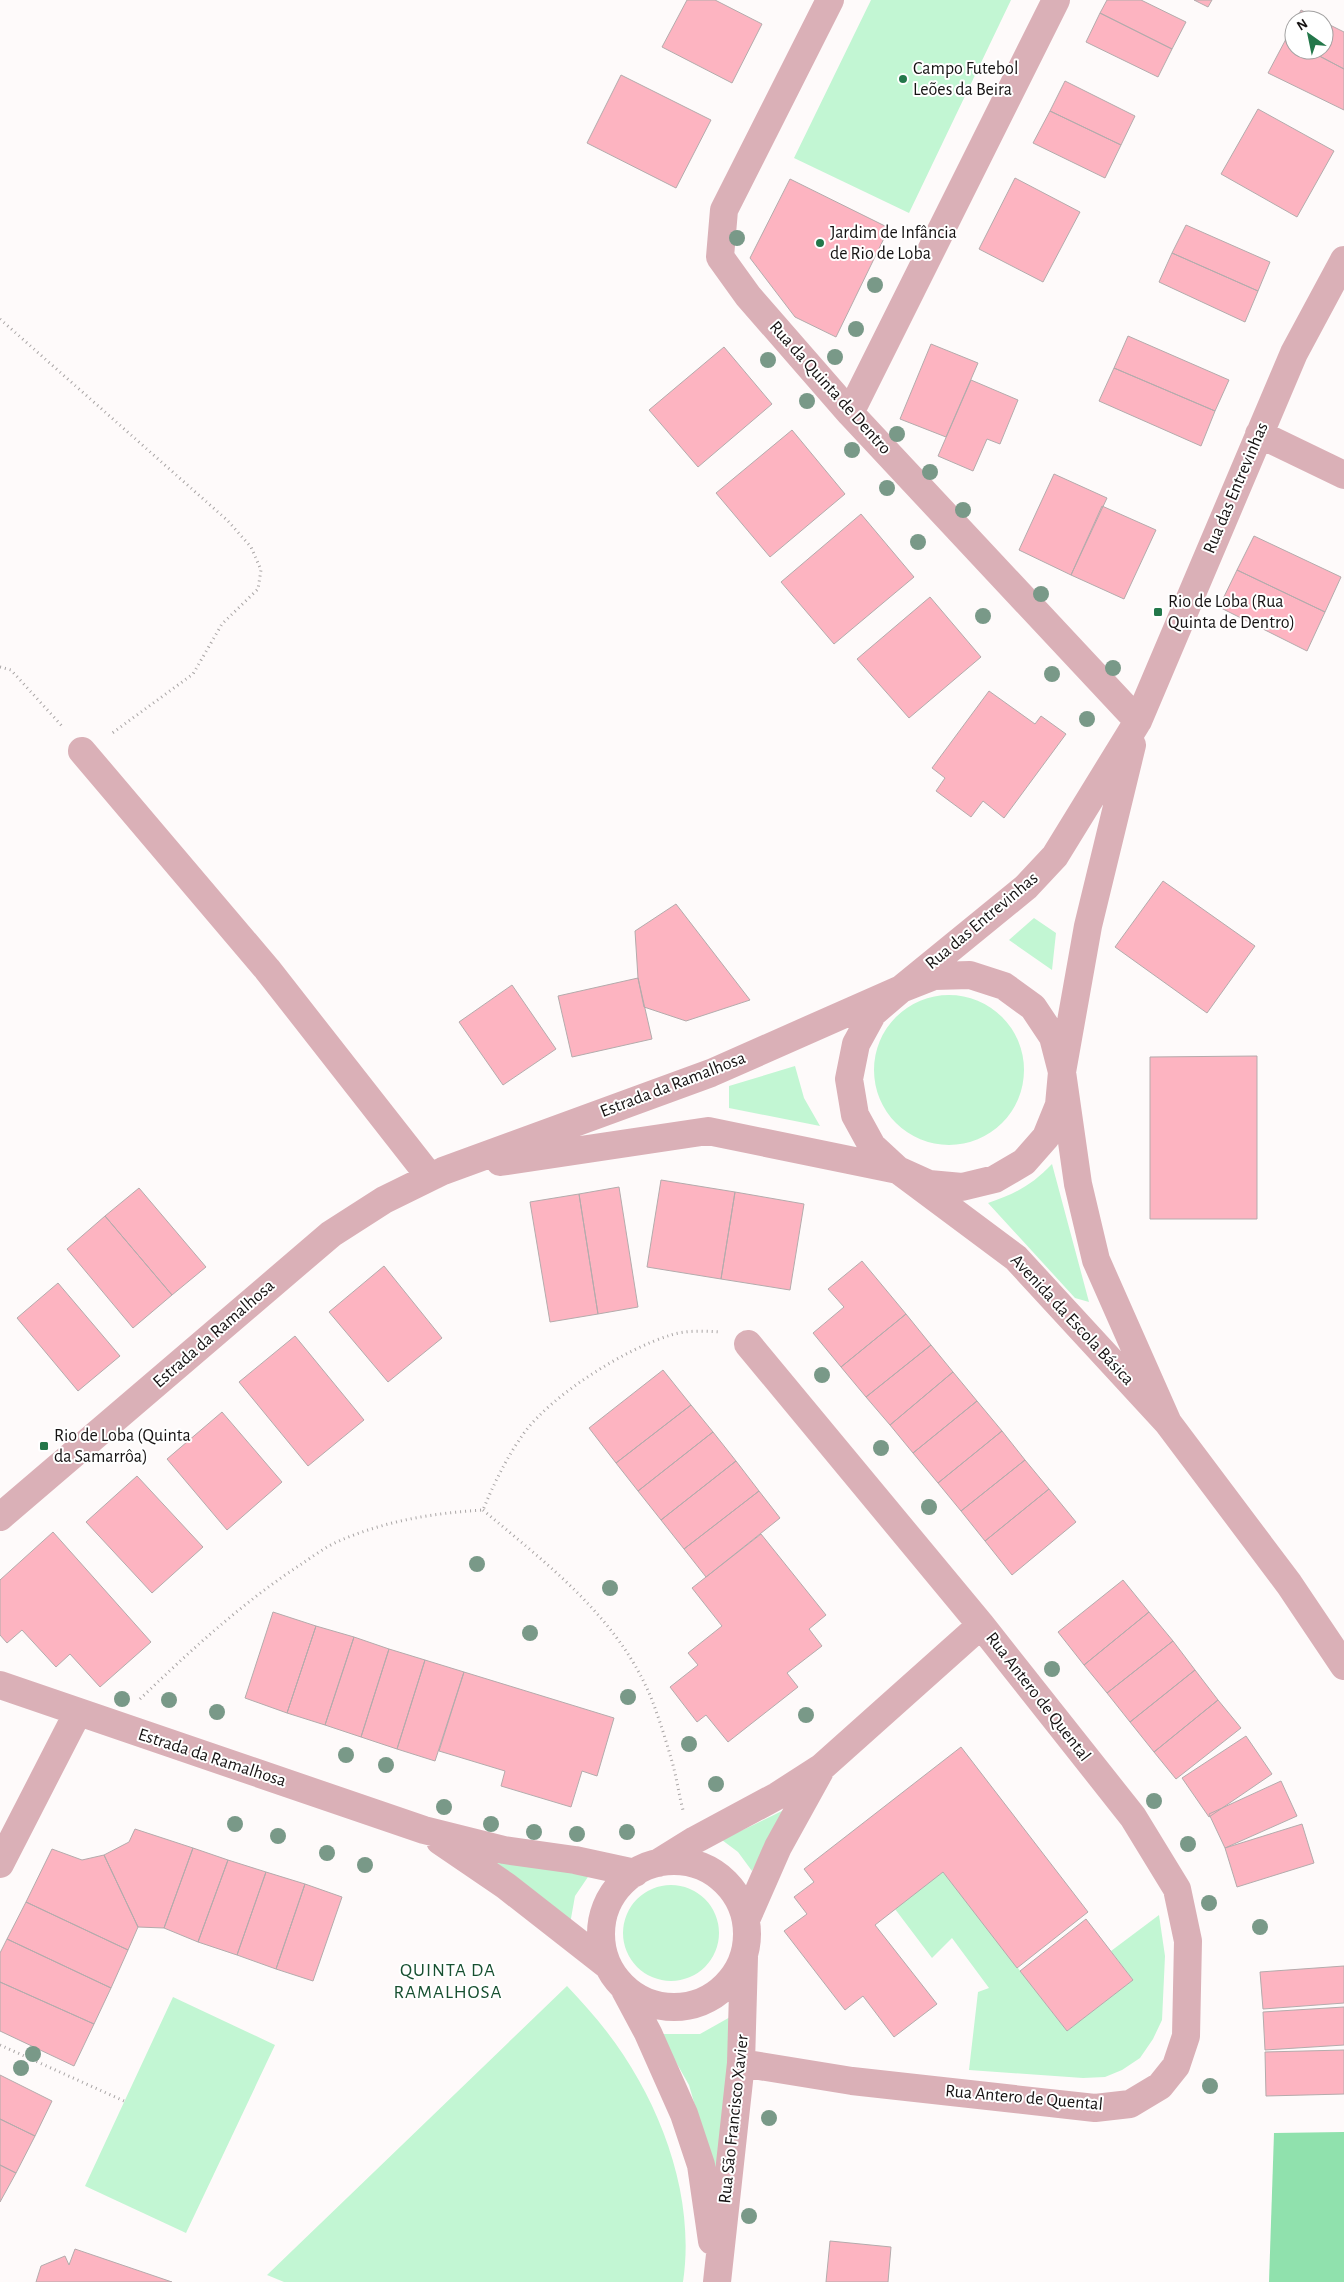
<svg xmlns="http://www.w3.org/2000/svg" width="1344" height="2282" font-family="'Alegreya Sans',sans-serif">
	<rect width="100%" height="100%" fill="#fefafa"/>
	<!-- green -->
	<path fill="#c2f6d3" d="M871,0h140l-102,213 -115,-55z
		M1034,918l22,15 -4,37 -43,-30z
		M874 1070a75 75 0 1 1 150 0a75 75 0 1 1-150 0Z
		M795,1066l9,32 16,28 -91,-18v-22z
		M1052,1164l37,138 -14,-4 -87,-95c27,-9 44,-18 64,-39z
		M784,1810l-32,61 -14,-19 -16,-12z
		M470,1850l122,21 -17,25 -5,28z
		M943,1872l124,159 66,-51 -22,-29 48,-36 6,41 -3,64 -9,19 -13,19 -18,12 -17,7 -22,1 -114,-8 9,-78 11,-4 -37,-50 -20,20 -37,-49z
		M623 1933a48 48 0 1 1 96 0a48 48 0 1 1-96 0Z
		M567,1986c14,15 28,30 40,46 53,69 89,163 76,250h-399l-17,-7z
		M173,1997l102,48 -89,188 -101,-47z
		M732,2016l-14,170 -29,-101 -29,-51h40z"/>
	<!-- forest -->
	<path fill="#90e1ad" d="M1344,2132v150h-75l5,-149z"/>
	<!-- building -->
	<path fill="#fdb4c1" stroke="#b4abac" d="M687,0h28l47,24 -30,59 -70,-36z
		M1107,0h34l45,22 -14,27 -72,-36z
		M1194,0h18l-4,7z
		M1301,10l20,10h-25z
		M1100,13l72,36 -14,28 -72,-35z
		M1324,22l20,10v37l-36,-19h16z
		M1294,24v19l-8,-4z
		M1286,39l8,4v7h14l36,19v41l-76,-37z
		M621,75l90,45 -35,68 -89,-45z
		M1065,81l70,35 -14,29 -71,-34z
		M1258,109l76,42 -37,66 -76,-43z
		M1050,111l71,34 -16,33 -72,-35z
		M1015,178l65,34 -37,70 -64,-33z
		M790,179l99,49 -53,109 -41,-20 -45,-59z
		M1186,225l84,37 -12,29 -86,-38z
		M1172,253l86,38 -13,31 -86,-40z
		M1128,336l101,44 -14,31 -101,-43z
		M931,344l47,19 -32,74 -46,-18z
		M724,347l48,57 -74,63 -49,-57z
		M1114,368l101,43 -14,35 -102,-45z
		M971,380l47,20 -18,44 -13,-5 -14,32 -35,-15z
		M792,430l53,64 -75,63 -54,-64z
		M1054,474l53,24 -36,77 -52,-25z
		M1102,506l54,24 -32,69 -53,-24z
		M861,514l53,63 -80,67 -53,-62z
		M1254,536l87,41 -16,35 -88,-42z
		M1237,570l88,42 -18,39 -88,-44z
		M930,597l51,60 -72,61 -52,-59z
		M989,691l46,33 6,-8 25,18 -62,84 -21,-17 -12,16 -35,-26 9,-13 -13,-10z
		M1163,881l92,65 -48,67 -92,-66z
		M676,904l74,96 -64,21 -42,-14 -6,-29 -3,-47z
		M638,978l14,61 -80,18 -14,-61z
		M512,985l44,64 -53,36 -44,-63z
		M1257,1056v163h-107v-162z
		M661,1180l74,12 -14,87 -74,-12z
		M619,1187l19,120 -40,7 -19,-120z
		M139,1188l67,79 -34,28 -67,-79z
		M735,1192l69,12 -14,86 -69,-11z
		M579,1194l19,120 -48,8 -20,-120z
		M105,1216l67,79 -39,33 -66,-79z
		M862,1261l44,53 -65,53 -28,-34 31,-26 -16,-18z
		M384,1266l58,72 -54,44 -59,-70z
		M58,1283l62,73 -42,35 -61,-73z
		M906,1314l25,31 -65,52 -25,-30z
		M295,1336l69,84 -56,46 -69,-84z
		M931,1345l22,27 -63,53 -24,-28z
		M663,1370l28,35 -75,58 -27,-35z
		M953,1372l24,29 -64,52 -23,-28z
		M977,1401l25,30 -64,52 -25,-30z
		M691,1405l22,27 -75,59 -22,-28z
		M222,1412l60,70 -55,48 -60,-71z
		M1002,1431l23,29 -64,51 -23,-28z
		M713,1432l23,29 -75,59 -23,-29z
		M1025,1460l24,29 -64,52 -24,-30z
		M736,1461l23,30 -75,58 -23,-29z
		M137,1476l66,71 -51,46 -66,-71z
		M1049,1489l27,33 -64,53 -27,-34z
		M759,1491l21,27 -74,59 -22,-28z
		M53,1532l98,110 -51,45 -30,-33 -14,13 -34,-37 -15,13 -7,-8v-55z
		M761,1534l65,81 -17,14 13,17 -35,27 11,14 -70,55 -22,-27 -9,7 -27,-35 28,-22 -10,-12 34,-27 -30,-38z
		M1123,1580l26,32 -65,53 -26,-33z
		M273,1612l43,14 -29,87 -42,-15z
		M1149,1612l24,29 -66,52 -23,-28z
		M316,1626l38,11 -29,88 -38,-12z
		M354,1637l35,12 -28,88 -36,-12z
		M1173,1641l22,29 -65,52 -23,-29z
		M389,1649l36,11 -28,89 -36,-12z
		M425,1660l39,12 -29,89 -38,-12z
		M1195,1670l23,30 -64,52 -24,-30z
		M464,1672l150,46 -17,58 -15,-5 -11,36 -70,-21 4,-15 -66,-20z
		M1218,1700l23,28 -65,51 -22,-27z
		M1246,1736l26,38 -63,43 -27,-39z
		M961,1747l127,165 -71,56 -74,-96 -68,53 62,79 -43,33 -31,-41 -18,14 -61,-79 23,-17 -13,-17 20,-15 -10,-13z
		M1281,1781l16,35 -72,32 -16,-34z
		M1302,1824l12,39 -77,24 -12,-39z
		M135,1829l58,19 -29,80 -26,-1 -34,-72 25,-13z
		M193,1848l35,12 -30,82 -34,-14z
		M52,1849l30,11 22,-5 34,72 -10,23 -102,-48z
		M228,1860l38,12 -29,83 -39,-13z
		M266,1872l39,12 -29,85 -39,-14z
		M305,1884l37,13 -29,84 -37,-12z
		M26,1902l102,48 -17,38 -104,-49z
		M1086,1919l47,61 -66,51 -47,-60z
		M7,1939l104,49 -17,36 -94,-42v-29z
		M1344,1966v37l-81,6 -3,-37z
		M0,1982l94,42 -20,42 -74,-35z
		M1344,2007v38l-79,5 -2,-38z
		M1344,2050v44l-78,2 -1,-44z
		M0,2075l52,26 -17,35 -35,-17z
		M0,2119l35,17 -19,37 -16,-8z
		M0,2165l16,8 -16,29z
		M830,2241l61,6 -3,35h-62z
		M75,2249l97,33h-136l5,-16 24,-10 4,9z"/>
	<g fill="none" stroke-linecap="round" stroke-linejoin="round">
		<!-- path -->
		<path stroke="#a9a5a5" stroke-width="3" stroke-dasharray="1 4" stroke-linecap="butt" d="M0,319l227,201 24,27 10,23 -3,19 -36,35 -29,50 -82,60
			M0,667l11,3 51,56
			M483,1510c65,55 136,108 169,190 8,21 15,44 21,65 4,15 6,30 10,45
			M140,1699c50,-48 102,-96 160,-134 12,-8 25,-18 39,-24 46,-20 94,-28 144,-31 11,-27 24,-53 41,-77 29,-39 101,-84 147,-98 15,-5 33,-4 49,-3
			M0,2045l124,56"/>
		<!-- minor -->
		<path stroke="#dab0b7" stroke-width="28" d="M830,0l-106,210 -4,47 28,39 102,117 288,308
			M850,413l206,-413
			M1259,434l85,41
			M82,751l185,218 163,208
			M500,1162l208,-31 190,39 31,14 33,3 33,-8 29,-17 22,-25 13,-32 3,-33 26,-146 44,-181
			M1168,1423l-72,-163 -18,-76 -16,-112 -9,-35 -20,-30 -29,-21 -34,-11 -36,1 -33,13 -28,24 -17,31 -7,35 6,36 17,31 26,24 118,88 152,165 121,161 55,82
			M0,1517l331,-283 53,-34 59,-29 268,-98 190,-84 125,-102 29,-31 83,-135 156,-368 50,-93
			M0,1685l424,145 80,20 71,10 60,13
			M440,1841l66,45 101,79
			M601 1934a73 73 0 1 1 146 0a73 73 0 1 1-146 0Z
			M658,1863l37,-23 82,-44 45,-29 159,-142
			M0,1864l78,-152
			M746,1920l32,-73 42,-76
			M625,1990l23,43 36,81 17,51 11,76
			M741,2063l111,18 243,27 35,-4 30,-18 16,-20 10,-30 2,-95 -11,-52 -44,-72 -152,-192 -233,-281
			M717,2282l24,-219 3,-106"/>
	</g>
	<!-- trees -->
	<g fill="#799988">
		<circle cx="737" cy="238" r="8"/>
		<circle cx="875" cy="285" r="8"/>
		<circle cx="856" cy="329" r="8"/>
		<circle cx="835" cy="357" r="8"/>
		<circle cx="768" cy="360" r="8"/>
		<circle cx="807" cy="401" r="8"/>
		<circle cx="897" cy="434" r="8"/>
		<circle cx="852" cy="450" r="8"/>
		<circle cx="930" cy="472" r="8"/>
		<circle cx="887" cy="488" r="8"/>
		<circle cx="963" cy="510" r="8"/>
		<circle cx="918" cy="542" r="8"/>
		<circle cx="1041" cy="594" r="8"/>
		<circle cx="983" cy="616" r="8"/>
		<circle cx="1113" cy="668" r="8"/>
		<circle cx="1052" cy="674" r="8"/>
		<circle cx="1087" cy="719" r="8"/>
		<circle cx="822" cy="1375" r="8"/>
		<circle cx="881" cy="1448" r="8"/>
		<circle cx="929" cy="1507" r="8"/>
		<circle cx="477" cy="1564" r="8"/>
		<circle cx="610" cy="1588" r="8"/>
		<circle cx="530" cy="1633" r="8"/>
		<circle cx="1052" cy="1669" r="8"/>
		<circle cx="628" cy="1697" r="8"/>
		<circle cx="122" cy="1699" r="8"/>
		<circle cx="169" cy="1700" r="8"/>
		<circle cx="217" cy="1712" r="8"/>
		<circle cx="806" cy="1715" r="8"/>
		<circle cx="689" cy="1744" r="8"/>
		<circle cx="346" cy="1755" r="8"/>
		<circle cx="386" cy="1765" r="8"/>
		<circle cx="716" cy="1784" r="8"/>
		<circle cx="1154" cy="1801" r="8"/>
		<circle cx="444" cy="1807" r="8"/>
		<circle cx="235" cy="1824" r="8"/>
		<circle cx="491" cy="1824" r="8"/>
		<circle cx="534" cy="1832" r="8"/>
		<circle cx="627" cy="1832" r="8"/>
		<circle cx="577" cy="1834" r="8"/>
		<circle cx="278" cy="1836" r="8"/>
		<circle cx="1188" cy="1844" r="8"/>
		<circle cx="327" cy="1853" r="8"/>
		<circle cx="365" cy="1865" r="8"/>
		<circle cx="1209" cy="1903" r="8"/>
		<circle cx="1260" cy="1927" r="8"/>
		<circle cx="33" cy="2054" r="8"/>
		<circle cx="21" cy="2068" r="8"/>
		<circle cx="1210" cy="2086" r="8"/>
		<circle cx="769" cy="2118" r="8"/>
		<circle cx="749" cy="2216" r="8"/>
	</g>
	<!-- markers -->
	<g fill="#23774a" stroke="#fff" stroke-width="2">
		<circle cx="903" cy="79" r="5"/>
		<circle cx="820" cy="243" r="5"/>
		<rect x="1153" y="607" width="10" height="10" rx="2.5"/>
		<rect x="39" y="1441" width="10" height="10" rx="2.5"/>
	</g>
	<g text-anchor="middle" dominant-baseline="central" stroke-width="4" stroke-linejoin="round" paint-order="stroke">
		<!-- poi labels -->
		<g font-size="18" fill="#161313" stroke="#fff" text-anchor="start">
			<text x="913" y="69">Campo Futebol<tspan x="913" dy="21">Leões da Beira</tspan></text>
			<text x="830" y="233">Jardim de Infância<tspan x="830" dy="21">de Rio de Loba</tspan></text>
			<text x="1168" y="602">Rio de Loba (Rua<tspan x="1168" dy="21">Quinta de Dentro)</tspan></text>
			<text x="54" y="1436">Rio de Loba (Quinta<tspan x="54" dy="21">da Samarrôa)</tspan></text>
		</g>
		<!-- street labels -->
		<g font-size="18" fill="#161313" stroke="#fff">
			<text transform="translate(830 388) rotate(48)">Rua da Quinta de Dentro</text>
			<text transform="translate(1236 488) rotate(-67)">Rua das Entrevinhas</text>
			<text transform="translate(982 921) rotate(-40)">Rua das Entrevinhas</text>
			<text transform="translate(673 1085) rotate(-21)">Estrada da Ramalhosa</text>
			<text transform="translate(1072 1320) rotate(47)">Avenida da Escola Básica</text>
			<text transform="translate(214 1334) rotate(-41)">Estrada da Ramalhosa</text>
			<text transform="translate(1038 1697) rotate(52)">Rua Antero de Quental</text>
			<text transform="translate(212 1758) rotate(18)">Estrada da Ramalhosa</text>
			<text transform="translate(1024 2098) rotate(5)">Rua Antero de Quental</text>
			<text transform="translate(734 2119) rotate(-84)">Rua São Francisco Xavier</text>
		</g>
		<!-- neighbourhood labels -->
		<g font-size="19" letter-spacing="1" fill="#175031" stroke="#fff">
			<text x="448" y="1970">QUINTA DA<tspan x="448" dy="22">RAMALHOSA</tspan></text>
		</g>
	</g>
	<!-- north arrow -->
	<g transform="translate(1309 35) rotate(327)"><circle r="24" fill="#ffffff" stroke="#a2a1a1"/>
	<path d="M0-4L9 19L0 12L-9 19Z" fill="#23774a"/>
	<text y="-8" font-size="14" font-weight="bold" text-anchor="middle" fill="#161313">N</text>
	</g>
</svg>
